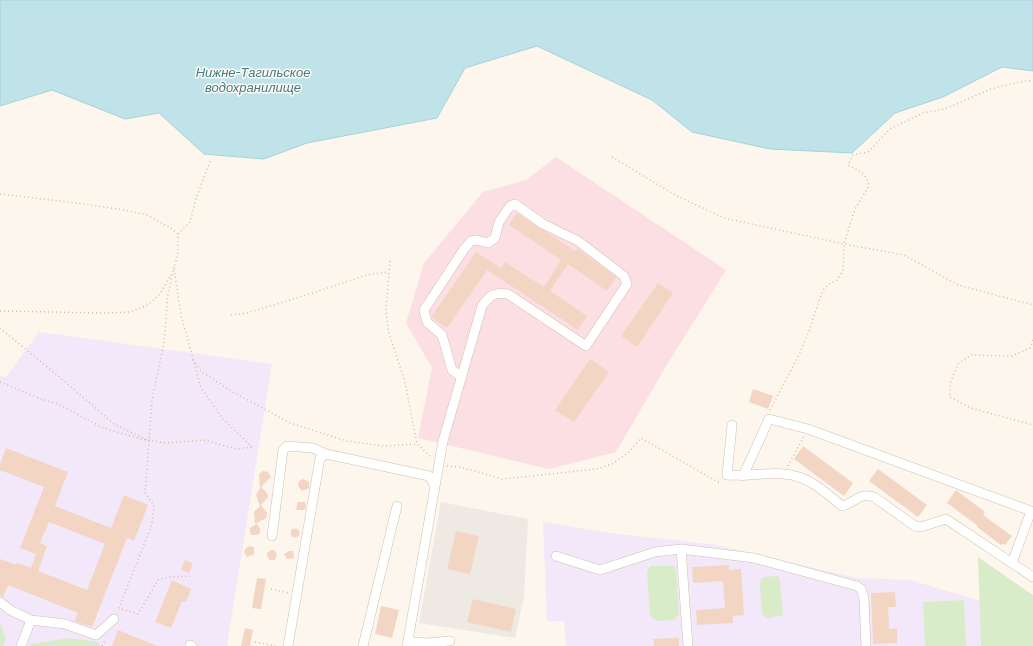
<svg xmlns="http://www.w3.org/2000/svg" width="1033" height="646" font-family="Barlow,sans-serif">
	<rect width="100%" height="100%" fill="#fdf6ec"/>
	<!-- industrial -->
	<path fill="#efe9e4" d="M441,502l87,17 -4,78 -9,41 -96,-15z"/>
	<!-- education -->
	<path fill="#f3e8fa" d="M39,332l233,32 -45,282h-227v-270l6,1z
		M543,522l59,10 115,13 140,33 53,2 123,36v30h-467l-2,-25h-17z"/>
	<!-- medical -->
	<path fill="#fbdfe3" d="M556,157l170,113 -61,98 -49,84 -67,17 -131,-31 14,-70 -26,-45 18,-60 59,-71 43,-12z"/>
	<!-- green -->
	<path fill="#d8ecc9" d="M978,557l55,38v51h-52z
		M650,566h24l2,5 3,43 -5,6 -16,1 -5,-2 -3,-4 -3,-43z
		M777,576l2,2 1,3 3,34 -16,3 -5,-4 -2,-29 1,-6 2,-2z
		M964,600l2,46h-41l-2,-44z
		M0,623l6,16 -3,7h-3z
		M69,638l29,4 2,4h-70l1,-2z"/>
	<!-- water -->
	<path fill="#bfe3e8" stroke="#a5d3da" d="M0,0h1033v71l-31,-4 -59,30 -48,16 -43,40 -82,-4 -78,-17 -40,-32 -115,-54 -72,22 -28,50 -130,25 -43,16 -60,-5 -45,-41 -34,6 -73,-29 -52,16z"/>
	<!-- building -->
	<path fill="#f3d5c3" fill-rule="evenodd" d="M517,213l58,38 2,-3 39,29 -9,14 -39,-27 -18,27 37,25 -9,14 -91,-60 -40,58 -15,-10v-2l44,-64 25,16 4,-6 39,25 17,-27 -52,-35z
		M658,283l15,10 -36,54 -16,-11z
		M590,359l19,13 -35,50 -19,-12z
		M753,389l20,7 -5,13 -19,-7z
		M803,446l50,37 -9,13 -50,-37z
		M6,448l62,24 -13,34 56,22 13,-33 24,10 -14,36 -7,-3 -35,89 -18,-6 4,-8 -70,-28 -5,12 -3,-1v-37l16,6 1,-2 14,5 5,-14 -16,-6 24,-61 -44,-17v-6zM49,522l56,22 -18,46 -49,-19 9,-25 -7,-3z
		M878,469l49,36 -9,12 -49,-36z
		M263,471l5,1 3,5 -10,10 6,6 1,4 -7,8 6,8 -1,5 -11,6 -1,-12 6,-6 -4,-11 4,-7 -1,-14z
		M303,479l6,3v6l-7,3 -4,-5 1,-5z
		M956,490l29,22 -2,3 29,21 -7,9 -2,-1 -2,1 -24,-18 1,-1 -31,-23z
		M298,502h7l1,3 -1,4 -1,1h-8l1,-6z
		M257,524l3,5v4l-3,2h-5l-2,-3v-4z
		M290.5 533a4.5 4.5 0 1 1 9 0a4.5 4.5 0 1 1-9 0Z
		M456,531l23,5 -9,38 -23,-5z
		M250,546l4,1v7l-7,3 -3,-5 2,-4z
		M271,550h3l3,4 -2,6h-5l-3,-4v-3z
		M289,551h4l1,7 -7,1 -3,-5z
		M185,560l8,3 -4,10 -8,-3z
		M729,565v5l12,-1 3,46 -11,1v7l-36,2 -1,-15 29,-2 -2,-27 -30,2 -1,-16z
		M257,578l9,1 -5,30 -9,-1z
		M172,580l19,9 -5,13 -4,-1 -11,27 -16,-6z
		M895,592l1,15h-8l1,22 8,-1v15l-24,1 -2,-51z
		M473,599l43,10 -5,23 -44,-10z
		M381,606l18,4 -7,28 -17,-4z
		M245,628l8,2 -3,16h-9z
		M118,630l39,16h-45z
		M679,638v8h-25l-1,-7z"/>
	<g fill="none" stroke-linecap="round" stroke-linejoin="round">
		<!-- minor casing -->
		<g stroke="#d1beb0" stroke-width="10">
			<path id="minor" d="M732,425l-5,50c22,2 48,-5 68,1 18,4 33,19 47,30 13,-3 17,-14 32,-9l41,29 6,1 25,-8 87,58
				M743,476l26,-57 39,10 223,82
				M272,536l11,-86 4,-4 26,2 13,6
				M556,556l44,14 55,-18 26,-3
				M1012,563l19,-52 2,1
				M0,602l10,8 21,10 34,4 31,11 18,-16
				M408,641l18,2 24,-2
				M190,645l2,1
				M21,646l10,-26
				M288,646l32,-188 6,-4 103,22 6,10
				M363,646l34,-140
				M407,646l36,-205 39,-135c8,-11 12,-14 26,-12l78,52 41,-62 -3,-8 -46,-35 -35,-17 -28,-20 -5,2 -11,16 -4,16 -7,5 -12,-3 -5,1 -7,8 -40,61 3,12 15,13 10,35 10,7
				M688,646l-7,-97 73,9 103,28 4,3 3,9 2,48"/>
		</g>
		<!-- path -->
		<path stroke="#d9b8a5" stroke-width="1.5" stroke-dasharray="1 3" stroke-linecap="butt" d="M612,157l63,38 49,23 120,26 60,11 54,30 75,20
			M0,194l85,10 39,6 23,5 24,13 7,6v21l-4,12
			M178,234l12,-12 7,-26 13,-35
			M390,261l-4,48 2,21 17,52 12,62 15,14
			M174,267l-6,27 -4,49 -12,57 -7,93 9,12 -2,19 -33,84 19,6 20,-34 11,-3 21,-1
			M174,269l7,46 20,73 22,31 29,28
			M0,311l104,2 27,-1 17,-7 12,-11 12,-21
			M231,315l16,-2 69,-21 50,-17 22,-3
			M0,328l63,52 51,44 33,16
			M1033,340l-3,8 -18,8 -41,-1 -13,9 -8,20v13l21,11 62,17
			M193,360l9,12 31,20 57,31 57,18 37,5 33,-2
			M0,382l41,17 17,5 45,24 38,11 25,4 38,-3 32,9 16,-2
			M770,410l30,-57 10,-25 10,-30 4,-9 5,-5 8,-4 6,-9 1,-27 11,-35 14,-23c-3,-14 -10,-15 -21,-21l5,-10 15,-3 22,-23 33,-16 22,-4 46,-20 24,-6 18,-3
			M447,466l13,1 42,12 95,-10 15,-5 16,-11 13,-15 77,44 3,-3
			M788,466l16,-30
			M271,589l18,4
			M255,642l21,4
			M102,646l4,-7"/>
		<!-- minor -->
		<use href="#minor" stroke="#fff" stroke-width="9"/>
	</g>
	<g text-anchor="middle" dominant-baseline="central" stroke-width="3" stroke-linejoin="round" paint-order="stroke">
		<!-- water labels -->
		<g font-size="13" font-style="italic" fill="#437c86" stroke="#fffaf3">
			<text x="253" y="72">Нижне-Тагильское<tspan x="253" dy="15">водохранилище</tspan></text>
		</g>
	</g>
</svg>
